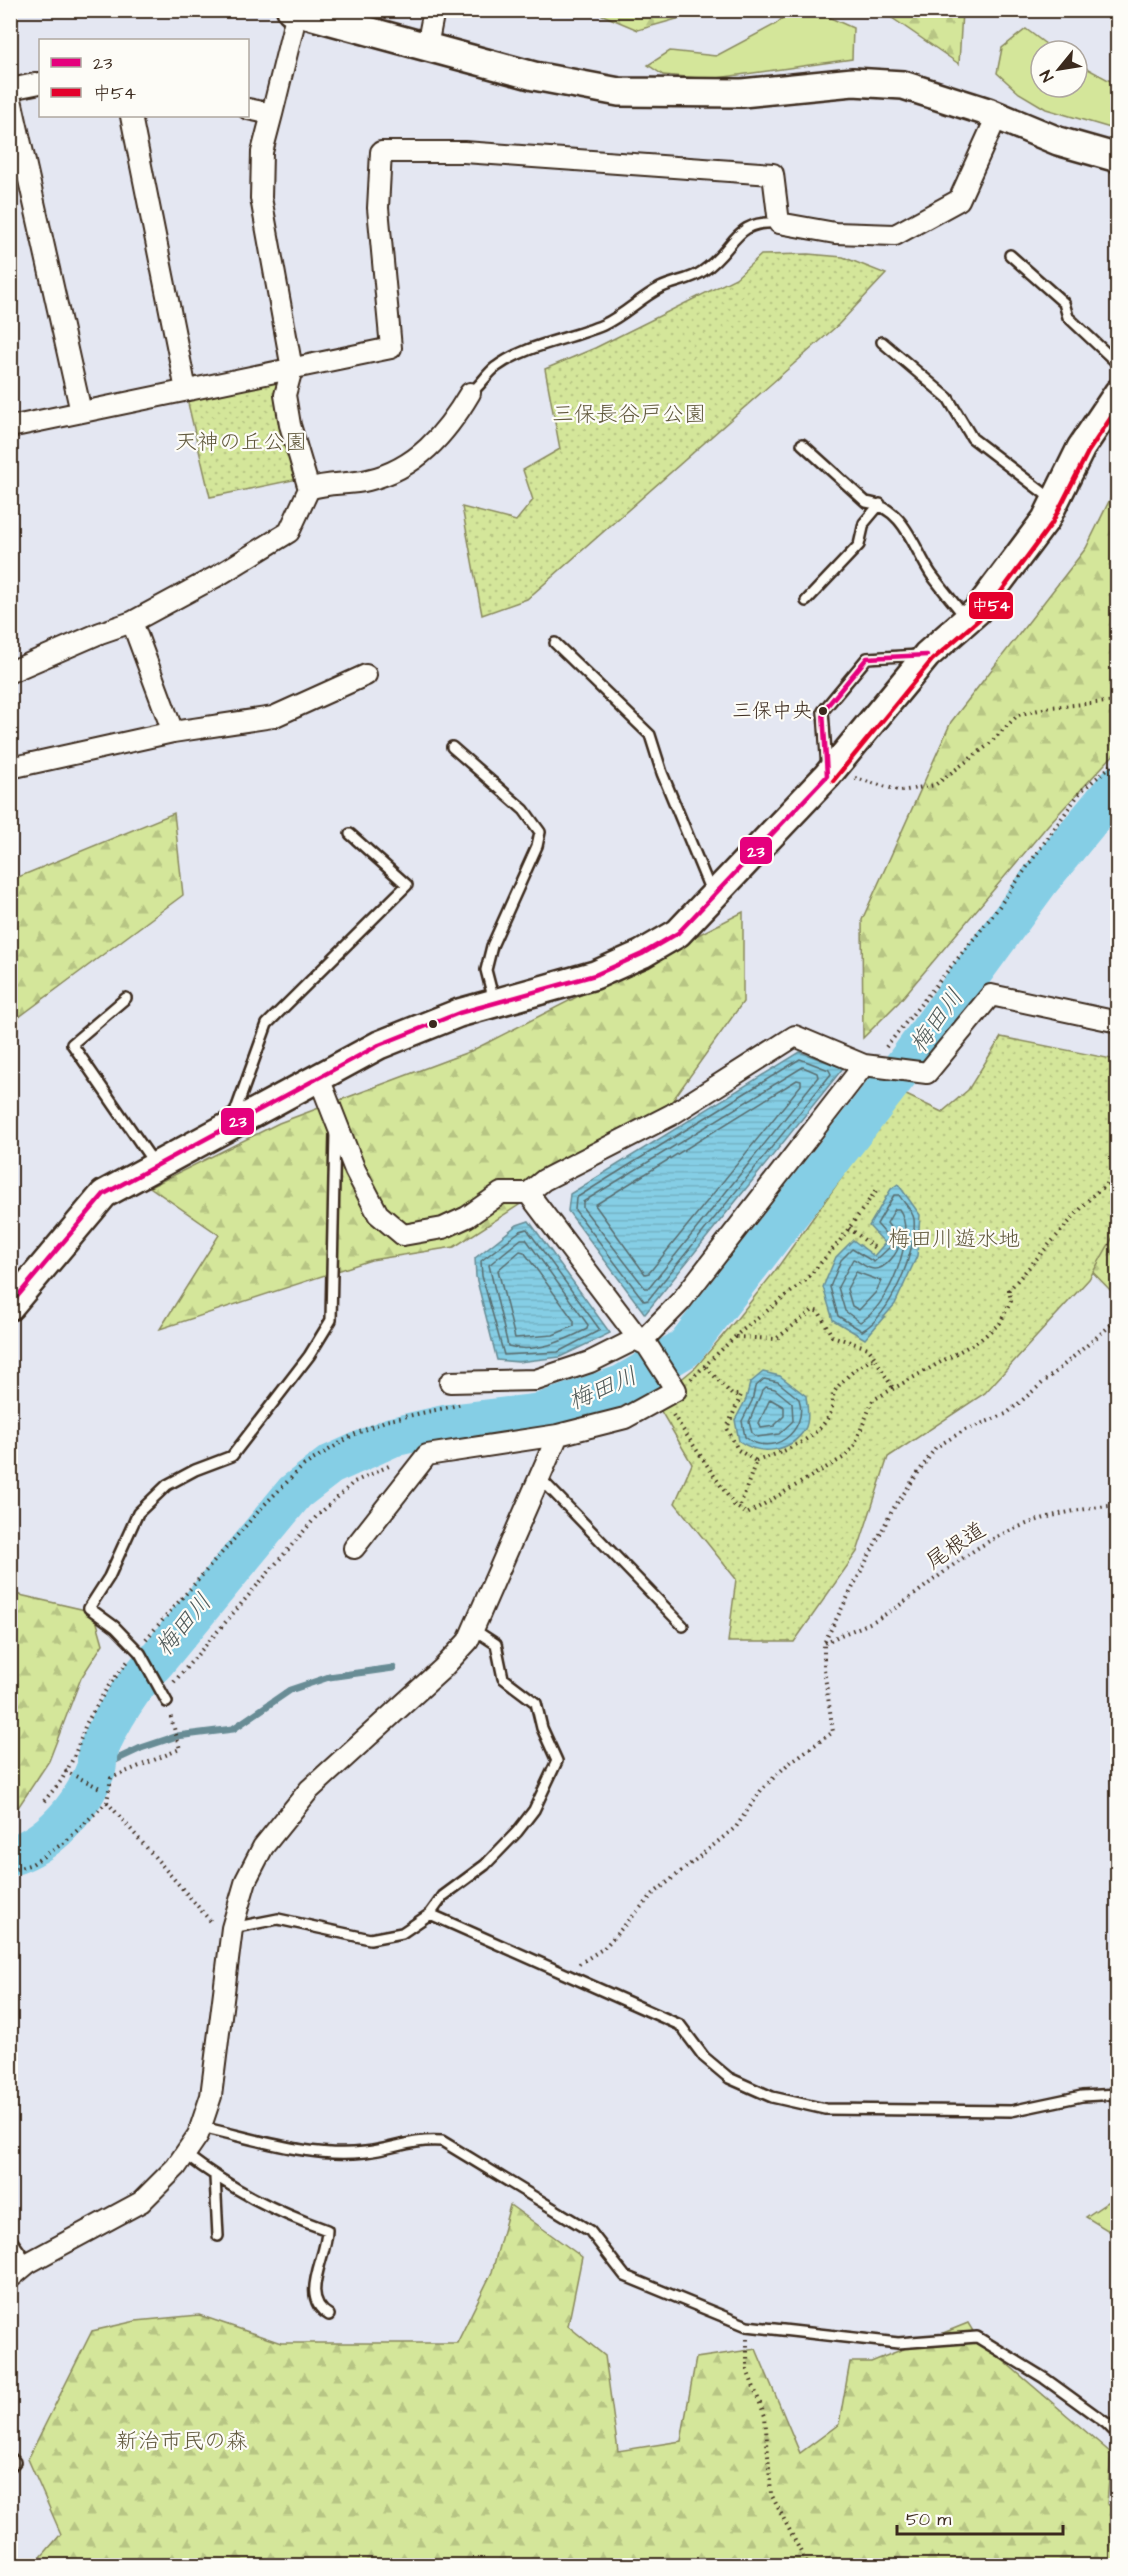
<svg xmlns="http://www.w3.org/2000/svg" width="1128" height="2576" font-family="'Architects Daughter','Klee One',sans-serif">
	<defs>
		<pattern id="forest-firs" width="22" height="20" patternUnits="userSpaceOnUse" patternTransform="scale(1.5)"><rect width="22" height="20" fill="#d4e69a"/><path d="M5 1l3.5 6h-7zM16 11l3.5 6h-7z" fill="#b7c584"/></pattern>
		<pattern id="park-dots" width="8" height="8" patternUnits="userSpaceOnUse" patternTransform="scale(1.5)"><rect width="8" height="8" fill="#d4e69a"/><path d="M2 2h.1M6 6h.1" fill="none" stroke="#b7c584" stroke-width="1.8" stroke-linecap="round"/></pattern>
		<pattern id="water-rules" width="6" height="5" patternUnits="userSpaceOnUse" patternTransform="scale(1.5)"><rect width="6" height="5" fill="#85cee5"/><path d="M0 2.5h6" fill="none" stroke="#74b1c4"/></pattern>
	</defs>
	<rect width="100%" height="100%" fill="#e4e7f2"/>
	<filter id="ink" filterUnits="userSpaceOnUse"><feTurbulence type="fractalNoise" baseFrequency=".0167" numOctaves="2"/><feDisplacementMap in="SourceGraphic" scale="12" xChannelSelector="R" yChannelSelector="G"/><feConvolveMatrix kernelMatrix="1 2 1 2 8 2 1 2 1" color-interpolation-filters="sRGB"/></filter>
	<g filter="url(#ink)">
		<!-- green -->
		<path fill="#d4e69a" stroke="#88885c" stroke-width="1.5" d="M790,11h25l38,17 -1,31 -142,20 -47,-4 -15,-10 22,-14 46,5 60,-32z
			M1026,29l29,22h-14v36h36v-24l35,19 5,-15v63l-71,-21 -27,-16 -22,-20 5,-25z"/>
		<!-- forest -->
		<path fill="url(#forest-firs)" stroke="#88885c" stroke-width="1.5" d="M593,11v-1l112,1 -67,19z
			M882,11h80l-3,53z
			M1117,485v266l-69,74 -149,177 -36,36 -1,-118 89,-198 135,-174z
			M174,813l9,82 -172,128v-143z
			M743,912v90l-78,109 -211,136 -83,13 -211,69 59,-94 -69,-48 129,-64 192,-72z
			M1117,1186v111l-42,-43z
			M11,1593l83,19 9,32 -22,34 -32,83 -32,48 -6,4z
			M1117,2196v40l-31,-19z
			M510,2205l72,52 -14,69 37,30 13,95 63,-10 15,-83 60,-9 44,104 39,-29 11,-62h21l97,-39 9,15 134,115 -4,51 10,5v56h-1083l27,-31 -33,-75 64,-128 44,-10 63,-6 82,28h176l35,-71z"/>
		<!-- park -->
		<path fill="url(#park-dots)" stroke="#88885c" stroke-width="1.5" d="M808,254l35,3 43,17 -48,51 -311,274 -45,16 -20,-108 54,14 17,-21 -10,-30 37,-21 -15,-80 50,-21 141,-70 25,-23z
			M277,382v15l21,82 -88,18 -23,-98z
			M1001,1037l116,23v170l-28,49 -104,114 -97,64 -31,95 -63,90h-66l8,-63 -61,-76 17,-39 -37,-63 41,-34 40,-47 39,-49 127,-178 40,19 26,-22z"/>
		<!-- water -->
		<path fill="url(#water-rules)" stroke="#678c95" stroke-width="1.5" d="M800,1052l43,16 -198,246 -77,-103 2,-17z
			M898,1184l22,31 -3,41 -22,48 -30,35 -32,-19 -10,-33 13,-30 17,-17 21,16 11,-13 -16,-17 22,-37z
			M529,1221l81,112 -50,24 -42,5 -21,-2 -21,-83 -1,-19 42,-33z
			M763,1372l17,4 26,20c1,10 4,24 -1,33 -15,24 -45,27 -66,12l-4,-21 11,-21 4,-16z"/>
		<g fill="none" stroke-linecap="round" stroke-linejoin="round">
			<!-- shore -->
			<path stroke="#596c6e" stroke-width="1.5" d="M800,1059l29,11 2,4 -183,226 -4,1 -69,-91 1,-12z
				M803,1067l14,6 1,4 -169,211h-4l-62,-80v-6z
				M797,1080l4,1v4l-152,188 -4,1 -50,-69z
				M894,1195h5c4,7 14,16 15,24 3,33 -23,95 -52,112l-24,-15 -8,-29 11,-27 11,-11 22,13 16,-15v-8l-13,-15z
				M895,1209h4c19,26 -11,99 -39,113l-15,-11 -7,-24 15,-28c7,2 12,10 21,10 10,1 25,-16 25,-26 0,-8 -8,-14 -12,-20z
				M527,1229l73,101 -42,22 -54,3 -22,-79 -1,-15 39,-30z
				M521,1239h5l62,86 -1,4c-23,12 -53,25 -79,17l-19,-81z
				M520,1251l4,1 50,69v5l-21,9 -38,3 -17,-68z
				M856,1272l25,9 -5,11 -17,18 -7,-4 -5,-17z
				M764,1379l14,3 21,17c10,32 -27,60 -54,38l-3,-16 10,-20 3,-14z
				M766,1387l9,2 17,14 1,18 -14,13 -22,3 -5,-4 -3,-11 13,-31z
				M770,1399l14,8v9l-10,10 -13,2 -2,-5z"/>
			<!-- stream -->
			<path stroke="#678c95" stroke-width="7" d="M96,1769l45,-21 36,-12 56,-7 57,-39 39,-13 64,-9"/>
			<!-- river -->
			<path stroke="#85cee5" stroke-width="40" d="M10,1856c39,-11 72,-49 86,-87 2,-5 0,-12 2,-18 11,-29 36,-68 58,-90l139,-169 35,-27 62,-28 57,-13 92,-11 81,-28 63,-37 222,-286 133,-182 78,-95"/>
			<!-- lane casing -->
			<g stroke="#3b2a1e" stroke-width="14">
				<path id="lane" d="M1010,255l54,48 4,14 50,47
					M882,342l66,56 24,40 81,62
					M470,393c11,-7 16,-19 26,-26 31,-23 72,-27 107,-42 22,-10 37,-27 57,-37 14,-7 31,-8 43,-17 33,-22 30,-52 76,-48
					M802,444l64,58c38,5 47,45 65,72 11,15 23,29 35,44
					M806,601l53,-56 5,-22 16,-19
					M555,643l95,92 12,38 50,121
					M452,747l72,63 16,22 -3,14 -45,100 -6,24 8,31
					M827,768l-4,-57 44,-53 52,-3
					M126,998l-54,46 82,119
					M233,1118l34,-94 140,-139 -57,-51
					M539,1477l144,149
					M167,1702l-27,-49 -25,-26 -26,-19 20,-31 29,-64 29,-28 28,-15 37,-14 77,-100 22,-36 4,-188
					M430,1914l250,111 24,32 25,21 43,19 53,12 186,2 71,-15 36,-2
					M232,1928l46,-9 92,20 32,-6 28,-19 13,-18 42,-31 32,-33 17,-22 23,-49 -15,-33 -6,-25 -33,-25 -7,-34 -23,-15
					M201,2127c52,11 110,32 164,25 30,-3 44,-13 77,-11l148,90 35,45 122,50 151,17 79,-6 67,41 62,45 12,12
					M185,2154c46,35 88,57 142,76 0,28 -29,67 2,85
					M215,2177l3,59
					M10,2238l18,25
					M10,2457l5,5 -5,5"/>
			</g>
			<!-- street casing -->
			<g stroke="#3b2a1e" stroke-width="24">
				<path id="street" d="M427,46l7,-36
					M10,89l30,-6
					M10,95l71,317
					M248,109l24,5 25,-102
					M272,114l-10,38 -1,46 31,171 -7,26 5,30 19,64
					M131,116l55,274
					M10,427l381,-79 -13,-140 3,-56h83l309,22 6,49 56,10 60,2 64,-35 38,-84
					M132,622l41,110
					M10,672l90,-39 32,-11 87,-47 70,-43 20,-43c19,-7 39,-4 59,-9 48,-11 78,-46 102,-87
					M10,768l163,-36 100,-15 93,-42
					M319,1078l36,92 23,44 25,21 40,-7 24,-11 34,-24h27l113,149
					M528,1193l16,-13 127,-65 124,-79 69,29 63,8 64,-78 127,27
					M450,1382l86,-2 54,-18 48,-24
					M354,1548l73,-93 131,-20
					M10,2278l18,-15 113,-61 35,-35 22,-32 13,-39 21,-168 14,-48 17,-33 46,-57 133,-121 26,-28 90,-206 67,-17 51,-28 -29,-45 -6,-3 40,-41 183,-236"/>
			</g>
			<!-- secondary casing -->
			<g stroke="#3b2a1e" stroke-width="32">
				<path id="secondary" d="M291,10l243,66 85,16 123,1 111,-11 50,3 85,27 70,29 60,17
					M10,1306l94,-112 275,-149 80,-32 136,-38 47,-21 36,-21 149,-157 100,-121 50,-44 69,-92 35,-71 37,-55"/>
			</g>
			<!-- path -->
			<path stroke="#3b2a1e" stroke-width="4" stroke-dasharray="1.5 4.5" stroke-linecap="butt" d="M855,778l46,13 34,-6 52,-39 31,-31 33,-8 67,-6
				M1115,1042l3,17
				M886,1047l107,-132 88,-124 37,-31
				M849,1228l27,21
				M736,1337l40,2 37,-29 6,2 13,24 36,12 7,10
				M706,1367l26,28h9l-14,33 11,22 18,11 -17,48
				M691,1379l48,-46 66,-52 34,-39 39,-54
				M673,1415l61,90 13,9 99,-58 8,-10 19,-46 107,-60 20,-17 11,-22 -2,-11 83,-94 26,-21
				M756,1461c25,-8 61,-21 74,-47 4,-7 1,-17 5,-23 8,-13 26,-27 40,-33l19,32
				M146,1639l117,-133 40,-40 50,-31 32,-14 78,-17
				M825,1643c17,-10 37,-15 54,-25 43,-24 79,-63 124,-84 37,-18 74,-25 115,-29
				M174,1682l142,-165 38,-35 37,-17
				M65,1771l37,18
				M44,1801l17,-20 13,-24 12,-33 21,-36 21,-27
				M107,1802l106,122
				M10,1871l22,-7 33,-22 42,-40 4,-24 69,-29 -10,-35
				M579,1964l25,-16 49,-54 83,-67 26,-38 26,-25 45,-32 -9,-63v-26l69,-134 43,-62 29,-17 41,-16 112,-95
				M747,2339v31l18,46 6,78 37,72"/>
			<!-- lane -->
			<use href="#lane" stroke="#fdfcf7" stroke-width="9"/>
			<!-- street -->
			<use href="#street" stroke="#fdfcf7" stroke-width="20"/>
			<!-- secondary -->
			<use href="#secondary" stroke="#fdfcf7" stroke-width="27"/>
			<!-- bus-1 casing -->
			<g stroke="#fdfcf7" stroke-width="9">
				<path id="bus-1" d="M10,1305l94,-111 275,-149 80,-32 136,-38 47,-21 36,-21 149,-157 -4,-65 44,-53 60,-3"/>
			</g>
			<!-- bus-2 casing -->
			<g stroke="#fdfcf7" stroke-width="9">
				<path id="bus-2" d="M833,781l99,-121 51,-44 69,-93 36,-71 30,-45"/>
			</g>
			<!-- bus-1 -->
			<use href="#bus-1" stroke="#e5007d" stroke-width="4.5"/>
			<!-- bus-2 -->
			<use href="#bus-2" stroke="#e4002b" stroke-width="4.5"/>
		</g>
	</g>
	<!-- markers -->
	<g fill="#3b2a1e" stroke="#fdfcf7" stroke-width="2">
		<circle cx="823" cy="711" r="5"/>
		<circle cx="433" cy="1024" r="5"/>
	</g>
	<g text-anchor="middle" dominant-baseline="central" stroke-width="4.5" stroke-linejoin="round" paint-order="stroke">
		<!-- bus labels -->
		<g font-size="20" fill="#3b2a1e" stroke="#fdfcf7" text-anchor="end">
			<text x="812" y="711">三保中央</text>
		</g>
		<!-- park labels -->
		<g font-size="22" fill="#61593d" stroke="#fdfcf7">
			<text x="629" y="414">三保長谷戸公園</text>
			<text x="241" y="442">天神の丘公園</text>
			<text x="954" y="1239">梅田川遊水地</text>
			<text x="182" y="2441">新治市民の森</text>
		</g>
		<!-- street labels -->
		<g font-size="22" fill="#3b2a1e" stroke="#fdfcf7">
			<text transform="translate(956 1546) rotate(-34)">尾根道</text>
		</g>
		<!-- water labels -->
		<g font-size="24" font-style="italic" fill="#515b5a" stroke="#fdfcf7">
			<text transform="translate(937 1021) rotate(-54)">梅田川</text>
			<text transform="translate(603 1389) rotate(-23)">梅田川</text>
			<text transform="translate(184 1625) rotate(-50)">梅田川</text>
		</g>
	</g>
	<g stroke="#fdfcf7" stroke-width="2">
		<rect x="968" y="591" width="46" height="29" rx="6" fill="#e4002b"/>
		<rect x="739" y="836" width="34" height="29" rx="6" fill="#e5007d"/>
		<rect x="220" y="1107" width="35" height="29" rx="6" fill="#e5007d"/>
	</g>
	<g font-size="16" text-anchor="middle" font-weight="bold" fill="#fff">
		<text x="991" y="611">中54</text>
		<text x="756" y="857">23</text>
		<text x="238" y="1127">23</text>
	</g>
	<!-- margin -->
	<rect width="1128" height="2576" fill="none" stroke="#fdfcf7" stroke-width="36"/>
	<rect x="18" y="18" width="1092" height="2540" fill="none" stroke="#3b2a1e" stroke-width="2" filter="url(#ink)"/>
	<!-- legend -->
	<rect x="39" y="39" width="210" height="78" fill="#fdfcf7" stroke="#afa8a0" stroke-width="1.5"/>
	<rect x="51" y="58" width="30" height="9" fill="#e5007d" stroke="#afa8a0" stroke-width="1.5"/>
	<text x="93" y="69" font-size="18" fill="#3b2a1e">23</text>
	<rect x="51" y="88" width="30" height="9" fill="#e4002b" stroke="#afa8a0" stroke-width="1.5"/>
	<text x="93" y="99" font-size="18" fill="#3b2a1e">中54</text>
	<!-- north arrow -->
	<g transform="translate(1059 69) rotate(240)"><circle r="28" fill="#fdfcf7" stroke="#afa8a0" stroke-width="1.5"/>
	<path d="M0-4.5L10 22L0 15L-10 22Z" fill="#3b2a1e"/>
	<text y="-9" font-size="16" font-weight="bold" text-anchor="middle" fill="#3b2a1e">N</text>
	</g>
	<!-- scale -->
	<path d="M897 2525v9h166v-9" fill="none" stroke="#3b2a1e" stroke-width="3"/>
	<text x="906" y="2525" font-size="18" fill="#3b2a1e" stroke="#fdfcf7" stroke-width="4.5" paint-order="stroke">50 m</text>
</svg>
